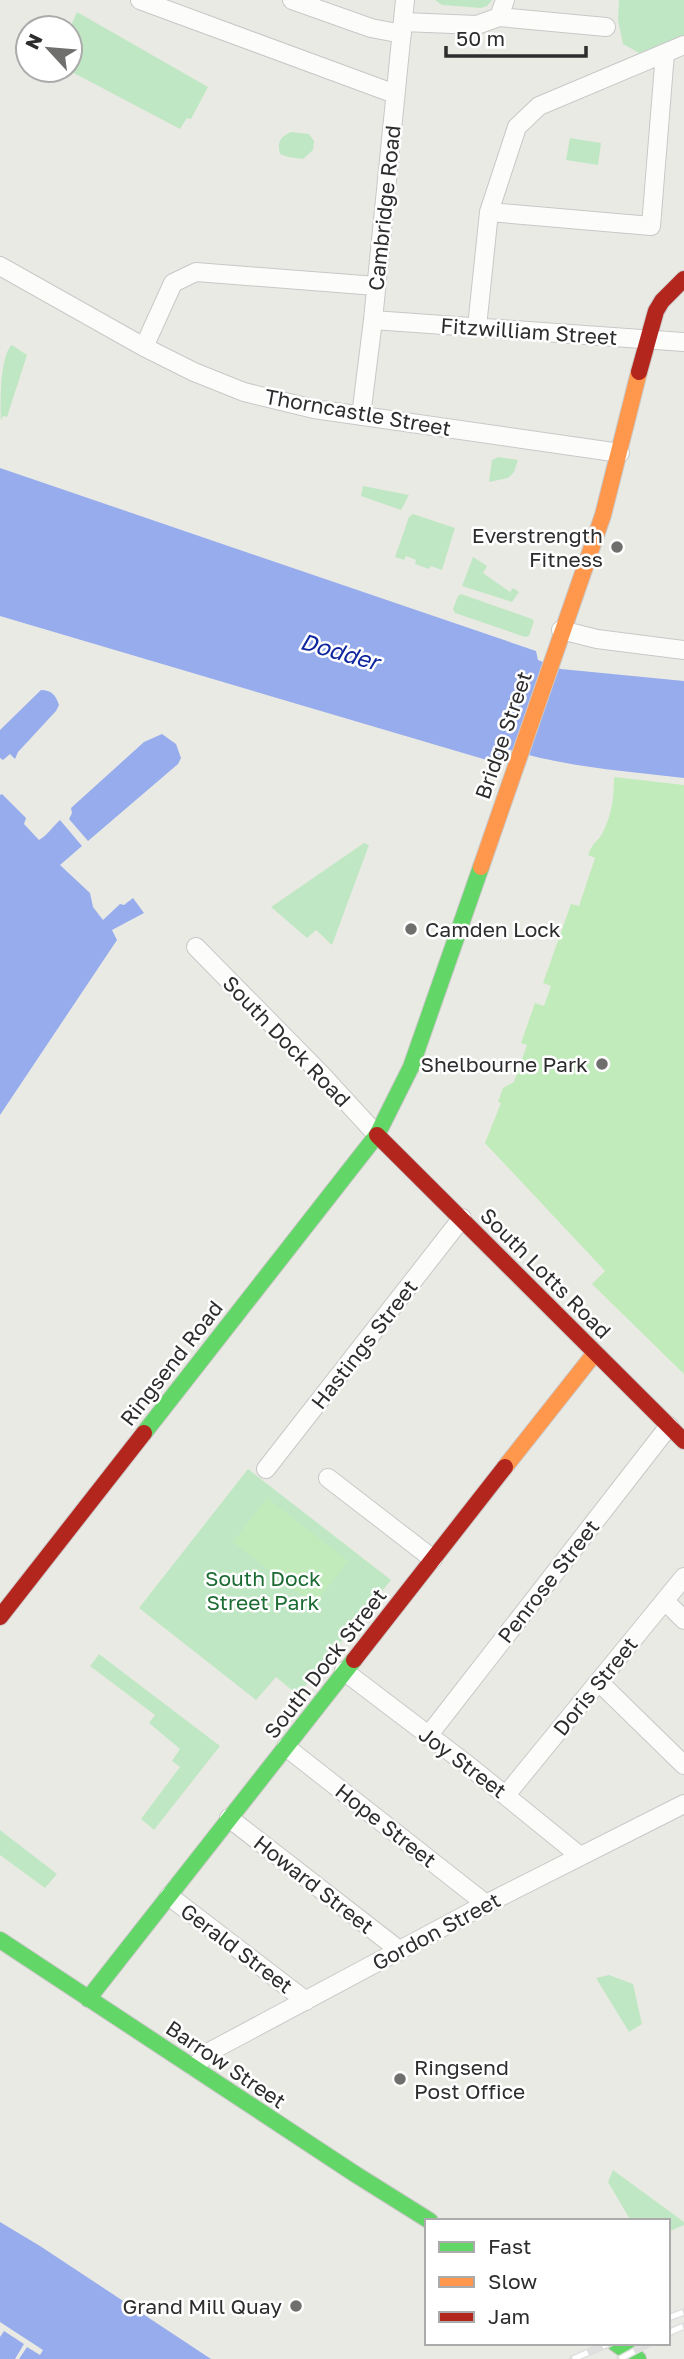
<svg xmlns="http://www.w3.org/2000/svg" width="684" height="2359" font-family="'Golos Text',sans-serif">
	<rect width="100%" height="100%" fill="#eaeae4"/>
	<!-- green -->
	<path fill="#c0e7c3" d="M435,0h57l-5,6 -6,2 -39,-3z
		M619,0h65v37l-43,17 -18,-10 -5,-24z
		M77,12l131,75 -17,32 -4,-1 -7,11 -112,-59h2v-42z
		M291,132l18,2 5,7 -1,9 -10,9 -15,-2 -8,-3c-3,-12 0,-17 11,-22z
		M570,138l31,5 -3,22 -32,-5z
		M12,345l15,10 -20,62 -4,-1 -2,5c-1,-17 -1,-67 11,-76z
		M498,457l20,3 -4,12 -6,6 -19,4 3,-22z
		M363,486l46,9 -8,15 -40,-14z
		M413,514l42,14 -13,42 -11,-4 -2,3 -14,-5 1,-4 -10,-4 -2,4 -9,-3 14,-40z
		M473,557l14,9 -4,7 27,19 3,-4 6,4 -7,10 -50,-16z
		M461,594l71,25 2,2 -5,15 -4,1 -70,-24 -2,-4 5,-13z
		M364,843l5,2 -37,100 -16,-15 -9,8 -36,-31z
		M248,1469l143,111 -93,115 -22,-18 -20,23 -117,-92z
		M99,1654l121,92 -66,84 -13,-11 39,-52 -8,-6 8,-12 -31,-26 6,-8 -65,-49z
		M0,1830l57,44 -12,14 -45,-33z
		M609,1975l24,9 9,40 -13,8 -33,-54z
		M613,2170l71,52v3l-16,7v-11h-37l-23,-39z"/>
	<!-- pitch -->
	<path fill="#c1ebbb" d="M614,777l70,8v589l-92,-90 13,-13 -120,-128 16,-40 -3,-1 5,-14 11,-6 13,-37 -6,-2 14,-40 9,3 7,-20 -8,-3 28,-79 8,2 16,-48 -7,-3c5,-14 10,-13 15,-23 9,-18 11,-35 11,-55z
		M267,1498l81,63 -34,44 -81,-63z"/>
	<!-- water -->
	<path fill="#97acec" d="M0,468l536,183 2,9 23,9 123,12v97c-60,-7 -119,-11 -177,-29l-5,2 -5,12 -497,-147z
		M41,690c10,0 15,5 18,15l-3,6 -38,41 -3,7 -5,-5 -7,6 -3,-2v-28z
		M162,734l14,10 5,14 -3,6 -90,77 -19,-22 3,-6 -1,-5 73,-66z
		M2,794l24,24 -2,6 15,16c9,-5 13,-13 21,-20l22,26 -22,19 30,28 3,14 10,13 17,-16 4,1 9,-7 11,15 -32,17 5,10 -117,175v-320z
		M0,2222l40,24 171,113h-211z"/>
	<!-- pier -->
	<path fill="#eaeae4" d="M0,2322l43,28 -3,5 -13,-8 -8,12h-4l9,-15 -20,-13 -4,6z"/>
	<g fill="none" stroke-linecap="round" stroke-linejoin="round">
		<!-- street casing -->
		<g stroke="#c9c8c8" stroke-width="20">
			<path id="street" d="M140,0l255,94
				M292,0l79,28 31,6
				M499,17l6,-17
				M403,22l74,3 22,-8 107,10
				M489,212l162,14 14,-173
				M0,266l144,81 50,25 50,20 70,17 306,44
				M373,320l311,22
				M477,327l12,-115 28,-85 22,-21 145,-61
				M144,347l29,-64 23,-11 180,14
				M361,416l12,-96 32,-320
				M561,630l36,9 87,11
				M196,947l125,127 56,61
				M266,1469l196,-251
				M328,1478l105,81
				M665,1601l19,19
				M344,1671l125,95 111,90
				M599,1682l85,83
				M428,1736l241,-310
				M286,1747l200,157
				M506,1795l178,-218
				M229,1818l170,132
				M169,1896l137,105
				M194,2067l17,-16 275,-147 198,-100"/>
		</g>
		<!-- fast casing -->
		<g stroke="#c9c8c8" stroke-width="18">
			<path id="fast" d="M144,1433l233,-298 34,-68 70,-200
				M0,1940l355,234 75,47
				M88,1999l266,-339
				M615,2343l23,16"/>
		</g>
		<!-- slow casing -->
		<g stroke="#c9c8c8" stroke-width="18">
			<path id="slow" d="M481,867l122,-352 36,-143
				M505,1467l90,-114"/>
		</g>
		<!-- jam casing -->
		<g stroke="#c9c8c8" stroke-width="18">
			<path id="jam" d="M639,372l17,-61 6,-10 22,-22
				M377,1135l307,306
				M0,1617l144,-184
				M354,1660l151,-193"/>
		</g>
		<!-- street -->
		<use href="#street" stroke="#fcfcfb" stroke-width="18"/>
		<!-- fast -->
		<use href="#fast" stroke="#63d668" stroke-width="16"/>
		<!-- slow -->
		<use href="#slow" stroke="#ff974d" stroke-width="16"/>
		<!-- jam -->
		<use href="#jam" stroke="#b3261e" stroke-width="16"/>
		<!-- rail casing -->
		<g stroke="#e0dfe0" stroke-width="8">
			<path id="rail" d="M668,2318l16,-6
				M668,2333l16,-7
				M573,2359l37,-16
				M620,2359l29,-16"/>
		</g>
		<!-- rail -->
		<use href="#rail" stroke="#fff" stroke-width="5" stroke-dasharray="16" stroke-linecap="butt"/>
	</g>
	<!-- markers -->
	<g fill="#6f6f6d" stroke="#fff" stroke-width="2.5">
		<circle cx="617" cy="547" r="7"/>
		<circle cx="411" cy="929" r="7"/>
		<circle cx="602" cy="1064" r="7"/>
		<circle cx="400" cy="2079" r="7"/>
		<circle cx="296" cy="2306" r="7"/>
	</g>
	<g text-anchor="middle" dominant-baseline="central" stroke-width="5" stroke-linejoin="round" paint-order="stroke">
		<!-- street labels -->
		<g font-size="21" fill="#2d2d2d" stroke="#fff">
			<text transform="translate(384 208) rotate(-84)">Cambridge Road</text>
			<text transform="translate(529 331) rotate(4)">Fitzwilliam Street</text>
			<text transform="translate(358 412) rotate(10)">Thorncastle Street</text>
			<text transform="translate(503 735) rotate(-71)">Bridge Street</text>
			<text transform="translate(287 1041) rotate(46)">South Dock Road</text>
			<text transform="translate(546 1273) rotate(45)">South Lotts Road</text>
			<text transform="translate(364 1344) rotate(-52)">Hastings Street</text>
			<text transform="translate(171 1363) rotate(-52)">Ringsend Road</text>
			<text transform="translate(548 1581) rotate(-52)">Penrose Street</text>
			<text transform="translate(325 1663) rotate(-52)">South Dock Street</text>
			<text transform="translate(595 1686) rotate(-51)">Doris Street</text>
			<text transform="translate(463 1762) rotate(37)">Joy Street</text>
			<text transform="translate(386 1825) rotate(38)">Hope Street</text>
			<text transform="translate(314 1884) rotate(38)">Howard Street</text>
			<text transform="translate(436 1931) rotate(-28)">Gordon Street</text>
			<text transform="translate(237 1948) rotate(37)">Gerald Street</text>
			<text transform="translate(226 2064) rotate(34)">Barrow Street</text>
		</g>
		<!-- poi labels -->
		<g font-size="21" fill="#2d2d2d" stroke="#fff" text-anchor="end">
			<text x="603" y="535">Everstrength<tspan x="603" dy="24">Fitness</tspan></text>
			<text x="425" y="929" text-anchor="start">Camden Lock</text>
			<text x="588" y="1064">Shelbourne Park</text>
			<text x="414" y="2067" text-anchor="start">Ringsend<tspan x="414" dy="24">Post Office</tspan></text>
			<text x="282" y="2306">Grand Mill Quay</text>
		</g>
		<!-- park labels -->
		<g font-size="21" fill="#1b6b32" stroke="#fff">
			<text x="263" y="1578">South Dock<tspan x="263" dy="24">Street Park</tspan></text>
		</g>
		<!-- water labels -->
		<g font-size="23" font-style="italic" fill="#0e259f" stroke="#fff">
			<text transform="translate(340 651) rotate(16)">Dodder</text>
		</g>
	</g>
	<!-- legend -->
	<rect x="425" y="2219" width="245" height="126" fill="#ffffff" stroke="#ababab" stroke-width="2"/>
	<rect x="439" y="2242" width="35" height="10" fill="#63d668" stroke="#ababab" stroke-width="2"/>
	<text x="488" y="2254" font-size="21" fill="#2d2d2d">Fast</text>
	<rect x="439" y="2277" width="35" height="10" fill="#ff974d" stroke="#ababab" stroke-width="2"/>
	<text x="488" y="2289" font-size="21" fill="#2d2d2d">Slow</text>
	<rect x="439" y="2312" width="35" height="10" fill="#b3261e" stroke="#ababab" stroke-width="2"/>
	<text x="488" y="2324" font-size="21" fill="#2d2d2d">Jam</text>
	<!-- north arrow -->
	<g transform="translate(49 49) rotate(296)"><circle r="33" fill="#ffffff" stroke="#ababab" stroke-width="2"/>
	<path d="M0-5L12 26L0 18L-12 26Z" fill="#6f6f6d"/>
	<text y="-10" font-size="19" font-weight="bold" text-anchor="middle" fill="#2d2d2d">N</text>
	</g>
	<!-- scale -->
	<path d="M446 46v10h140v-10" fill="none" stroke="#2d2d2d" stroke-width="3.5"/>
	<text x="456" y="46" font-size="21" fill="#2d2d2d" stroke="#ffffff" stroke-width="5" paint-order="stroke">50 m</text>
</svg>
